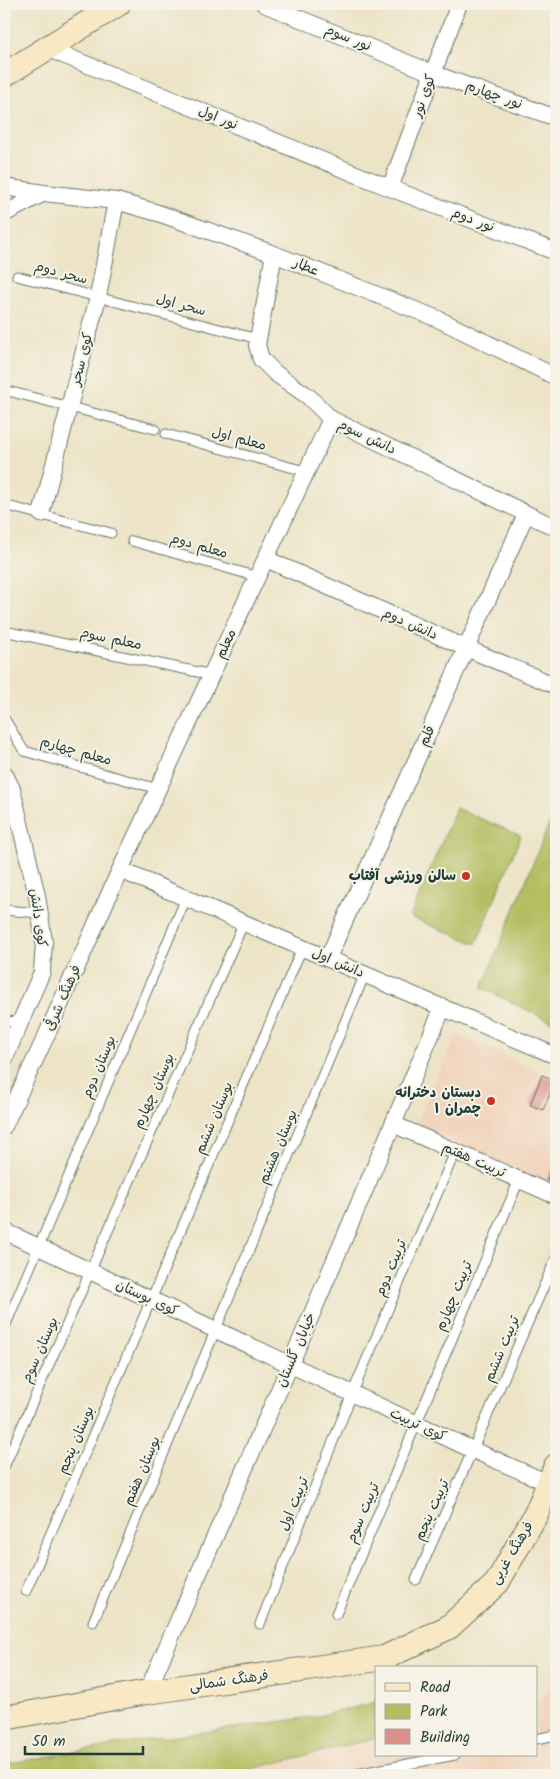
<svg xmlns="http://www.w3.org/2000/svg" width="560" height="1779" font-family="Kalam,'Playpen Sans Arabic',sans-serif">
	<rect width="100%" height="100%" fill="#f7f3e8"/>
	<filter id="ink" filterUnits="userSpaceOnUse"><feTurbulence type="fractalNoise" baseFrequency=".02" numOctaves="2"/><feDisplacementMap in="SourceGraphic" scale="10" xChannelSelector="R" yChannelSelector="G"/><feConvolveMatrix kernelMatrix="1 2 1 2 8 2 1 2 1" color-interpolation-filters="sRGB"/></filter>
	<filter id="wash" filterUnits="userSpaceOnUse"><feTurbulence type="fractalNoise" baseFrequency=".0096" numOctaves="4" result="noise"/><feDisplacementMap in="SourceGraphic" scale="20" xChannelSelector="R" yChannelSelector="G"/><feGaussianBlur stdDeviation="1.12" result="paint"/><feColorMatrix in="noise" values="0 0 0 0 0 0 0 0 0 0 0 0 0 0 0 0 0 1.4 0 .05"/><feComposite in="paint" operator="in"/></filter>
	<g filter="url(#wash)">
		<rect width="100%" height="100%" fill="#ede4c7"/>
		<!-- built -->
		<path fill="#f1d5bd" d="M457,1034l99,45v108l-141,-63z
			M556,1684v91h-552v-13l372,-40v33h160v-50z"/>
		<!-- green -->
		<path fill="#b2be60" stroke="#687e4a" d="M556,807v217l-74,-36z
			M456,808l65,28 -45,108 -66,-27z
			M376,1702v36l-149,37h-223v-11l122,-21 193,-27z"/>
		<g id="blocks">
			<!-- building -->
			<path fill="#dc8f8a" d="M542,1075l13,6 -12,29 -13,-5z
				M556,1161v23l-9,-4z"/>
		</g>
	</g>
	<g filter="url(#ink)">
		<use href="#blocks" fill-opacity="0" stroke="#677767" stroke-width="1"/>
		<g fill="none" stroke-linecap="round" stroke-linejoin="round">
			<!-- lane casing -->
			<g stroke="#677767" stroke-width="11">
				<path id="lane" d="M17,276l241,63
					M4,390l151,39
					M166,434l139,37
					M4,505l107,28
					M132,541l126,36
					M4,631l208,44
					M4,718l20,33 134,38
					M4,910l35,3
					M4,1021l16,1
					M4,1329l182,-431
					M4,1467l240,-545
					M416,1580l140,-322
					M26,1591l276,-643
					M336,1614l183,-434
					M93,1622l272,-648
					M260,1624l92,-230 103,-242
					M536,1739l20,-4
					M351,1775l104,-20"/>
			</g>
			<!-- street casing -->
			<g stroke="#677767" stroke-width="18">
				<path id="street" d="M264,4l168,69 124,45
					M46,48l344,140 166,64
					M4,187l40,6 72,8 42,12 116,41 164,65 118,58
					M390,188l69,-184
					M4,214l40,-21
					M274,254l-17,91 4,14 14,14 34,24 22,22 225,109
					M41,514l57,-217 18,-96
					M266,559l200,89 90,38
					M4,773l8,16 25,107 7,46 -2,30 -38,88
					M120,870l436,186
					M328,958l198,-444
					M393,1124l163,72
					M4,1126l43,-92 73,-164 211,-451
					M4,1231l469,219 75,33
					M147,1692l143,-327 153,-358"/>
			</g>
			<!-- secondary casing -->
			<g stroke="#677767" stroke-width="26">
				<path id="secondary" d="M4,75l114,-71
					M4,1718l143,-26 237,-34 65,-31 48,-44 39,-69 20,-48"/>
			</g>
			<!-- lane -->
			<use href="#lane" stroke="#fff" stroke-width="9"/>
			<!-- street -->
			<use href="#street" stroke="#fff" stroke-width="16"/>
			<!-- secondary -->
			<use href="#secondary" stroke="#f8e8c3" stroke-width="24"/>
		</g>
	</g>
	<!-- markers -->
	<g fill="#c8321e" stroke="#f7f3e8" stroke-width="2">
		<circle cx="466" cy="876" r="5"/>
		<circle cx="491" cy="1101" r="5"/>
	</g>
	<g text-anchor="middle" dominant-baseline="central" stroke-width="4" stroke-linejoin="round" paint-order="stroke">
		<!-- street labels -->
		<g font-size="14" fill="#1f3d34" stroke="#f7f3e8">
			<text transform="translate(348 38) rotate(22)">نور سوم</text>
			<text transform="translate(494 95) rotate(20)">نور چهارم</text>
			<text transform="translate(424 96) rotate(-70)">کوی نور</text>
			<text transform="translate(218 118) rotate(22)">نور اول</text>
			<text transform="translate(473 220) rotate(21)">نور دوم</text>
			<text transform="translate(306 267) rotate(22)">عطار</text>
			<text transform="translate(61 273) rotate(15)">سحر دوم</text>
			<text transform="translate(181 305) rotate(15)">سحر اول</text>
			<text transform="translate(82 359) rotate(-76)">کوی سحر</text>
			<text transform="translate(367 437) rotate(26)">دانش سوم</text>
			<text transform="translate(239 439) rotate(15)">معلم اول</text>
			<text transform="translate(199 546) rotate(16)">معلم دوم</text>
			<text transform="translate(410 624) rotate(24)">دانش دوم</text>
			<text transform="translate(111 639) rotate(12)">معلم سوم</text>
			<text transform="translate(226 644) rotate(-65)">معلم</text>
			<text transform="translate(427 736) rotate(-66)">قلم</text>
			<text transform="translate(76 751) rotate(16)">معلم چهارم</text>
			<text transform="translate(38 918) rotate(82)">کوی دانش</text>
			<text transform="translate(338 963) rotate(23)">دانش اول</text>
			<text transform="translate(63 998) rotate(-66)">فرهنگ شرقی</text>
			<text transform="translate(99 1067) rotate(-67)">بوستان دوم</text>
			<text transform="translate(154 1091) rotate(-66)">بوستان چهارم</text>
			<text transform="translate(214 1118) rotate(-67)">بوستان ششم</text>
			<text transform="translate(278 1147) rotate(-67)">بوستان هشتم</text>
			<text transform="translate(474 1160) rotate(24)">تربیت هفتم</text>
			<text transform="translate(391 1268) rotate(-67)">تربیت دوم</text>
			<text transform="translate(454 1296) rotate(-67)">تربیت چهارم</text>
			<text transform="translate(147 1298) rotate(25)">کوی بوستان</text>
			<text transform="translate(502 1349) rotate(-67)">تربیت ششم</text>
			<text transform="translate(40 1350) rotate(-66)">بوستان سوم</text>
			<text transform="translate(296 1350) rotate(-67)">خیابان گلستان</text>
			<text transform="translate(418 1425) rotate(25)">کوی تربیت</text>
			<text transform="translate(76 1440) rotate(-67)">بوستان پنجم</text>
			<text transform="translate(142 1471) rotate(-67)">بوستان هفتم</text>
			<text transform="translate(294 1504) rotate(-68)">تربیت اول</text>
			<text transform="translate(432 1510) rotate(-66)">تربیت پنجم</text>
			<text transform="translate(363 1513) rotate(-67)">تربیت سوم</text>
			<text transform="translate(512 1553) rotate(-59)">فرهنگ غربی</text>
			<text transform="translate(229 1681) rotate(-8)">فرهنگ شمالی</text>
		</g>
		<!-- poi labels -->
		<g font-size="14" font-weight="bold" fill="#1f3d34" stroke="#f7f3e8" text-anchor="end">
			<text x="456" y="876">سالن ورزشی آفتاب</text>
			<text x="481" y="1093">دبستان دخترانه<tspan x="481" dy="16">چمران ۱</tspan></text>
		</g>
	</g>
	<!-- margin -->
	<rect width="560" height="1779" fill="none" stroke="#f7f3e8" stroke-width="20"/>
	<!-- legend -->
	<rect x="375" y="1666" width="162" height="90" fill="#f7f3e8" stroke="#a1aaa0"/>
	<rect x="385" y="1683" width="25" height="8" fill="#f8e8c3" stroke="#a1aaa0"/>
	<text x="420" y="1692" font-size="15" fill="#1f3d34">Road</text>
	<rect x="385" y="1704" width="25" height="15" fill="#b2be60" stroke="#a1aaa0"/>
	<text x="420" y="1716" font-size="15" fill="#1f3d34">Park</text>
	<rect x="385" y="1729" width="25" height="15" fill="#dc8f8a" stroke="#a1aaa0"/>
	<text x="420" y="1742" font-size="15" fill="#1f3d34">Building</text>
	<!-- scale -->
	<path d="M25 1746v8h118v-8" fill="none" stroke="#1f3d34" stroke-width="2.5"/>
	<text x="32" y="1746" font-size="15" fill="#1f3d34" stroke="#f7f3e8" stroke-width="4" paint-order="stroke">50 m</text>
</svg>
